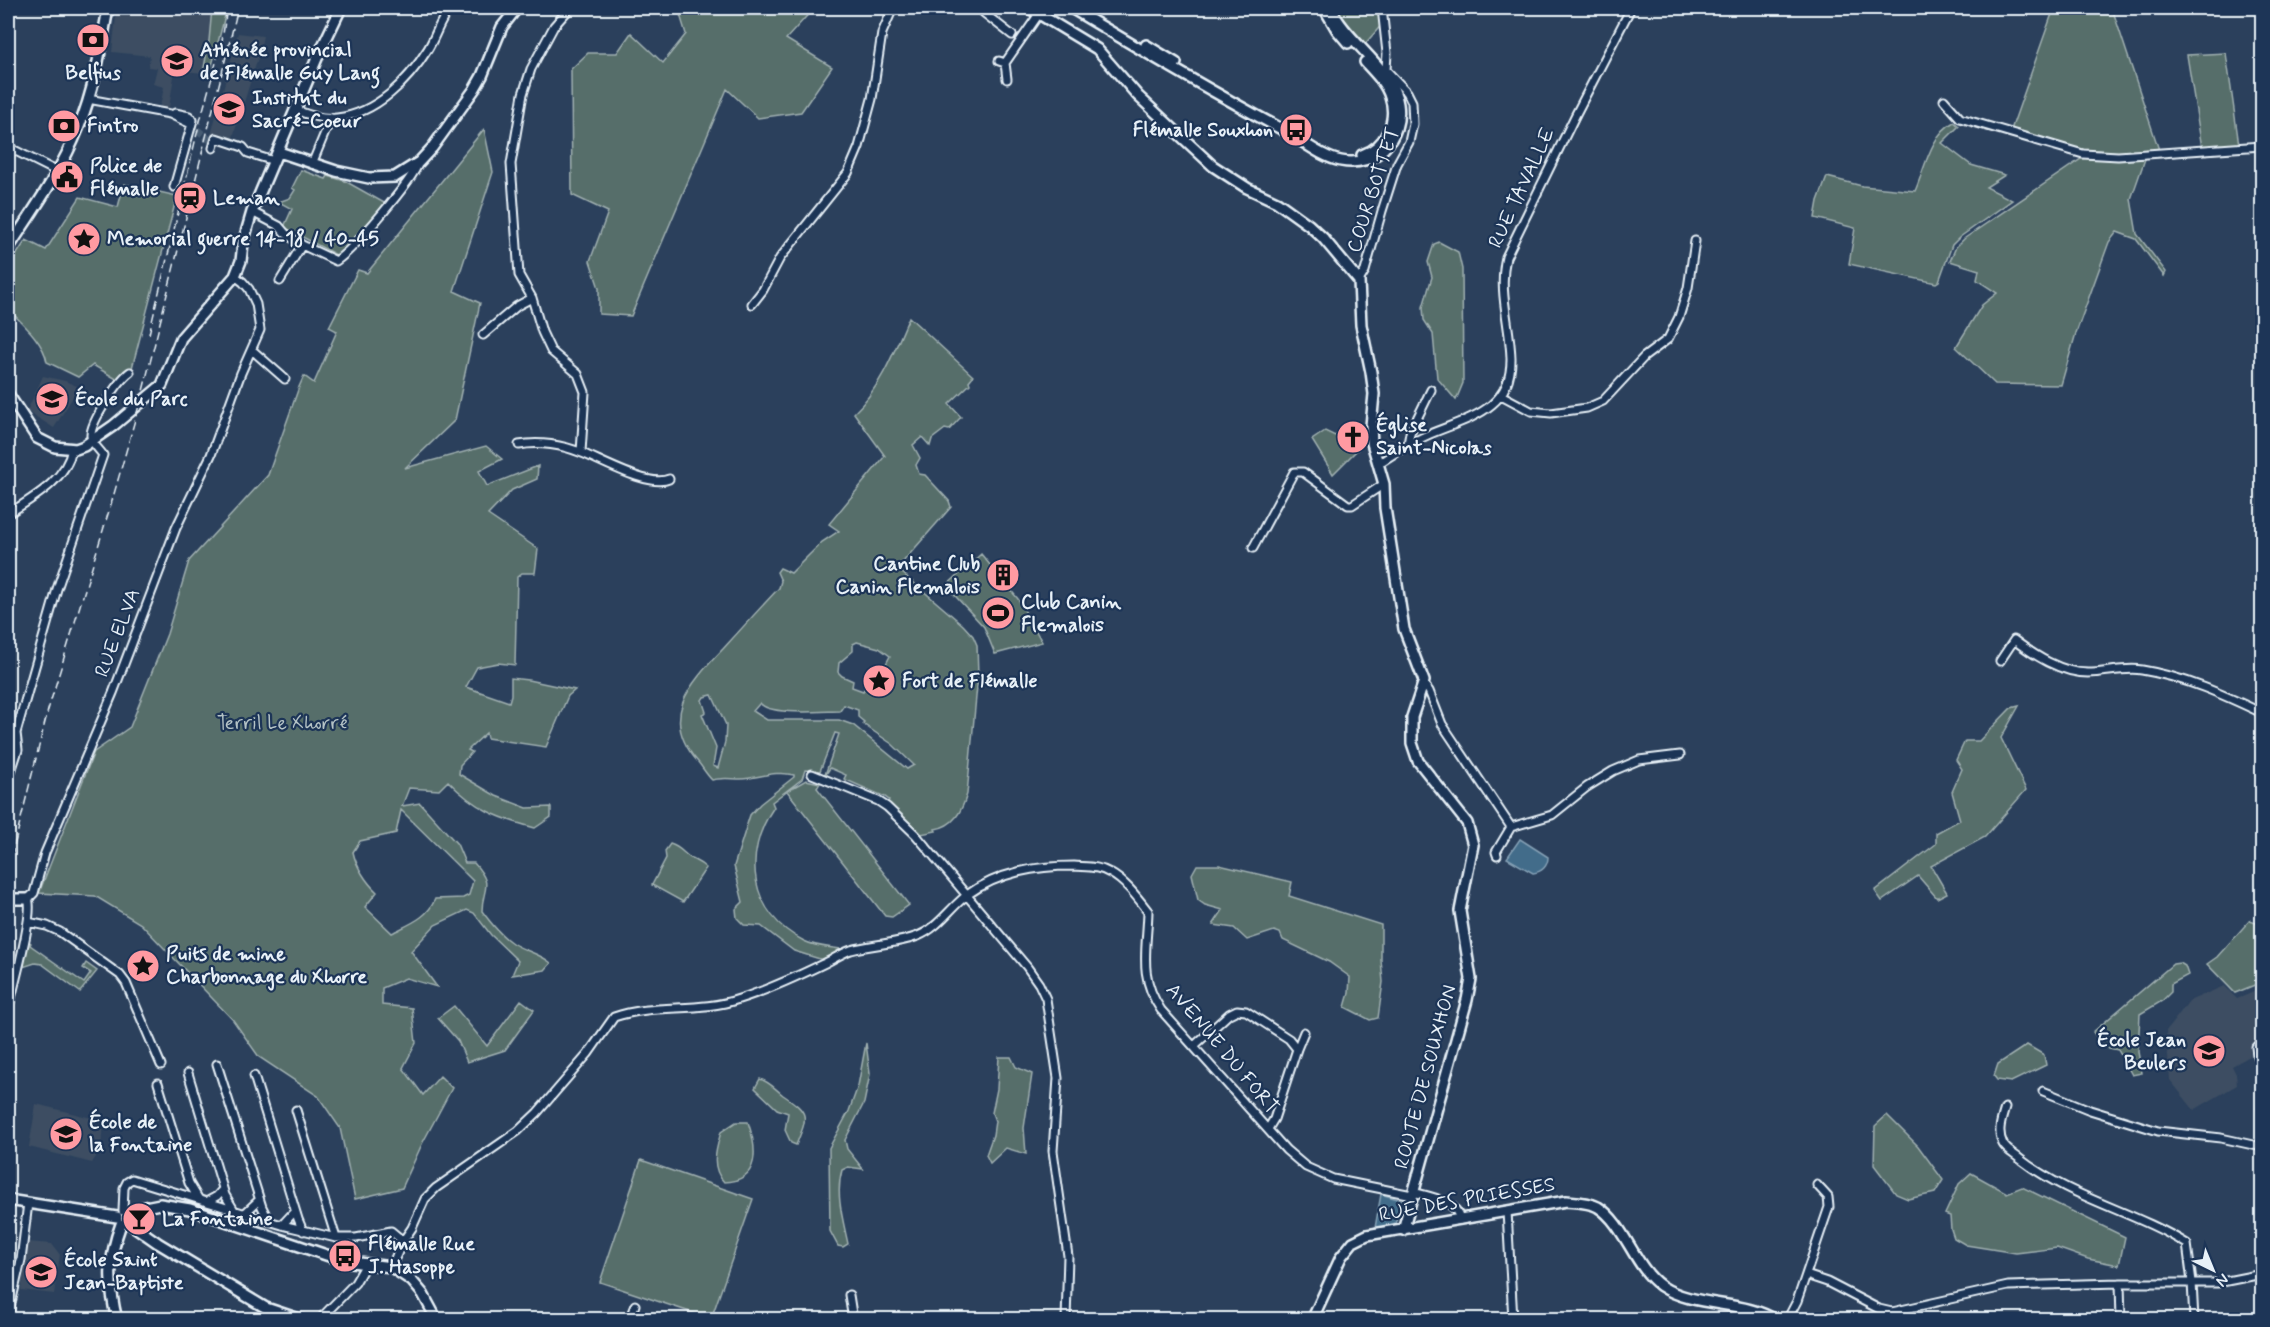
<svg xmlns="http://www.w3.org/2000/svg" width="2270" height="1327" font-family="Mynerve,sans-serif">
	<rect width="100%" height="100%" fill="#2b405c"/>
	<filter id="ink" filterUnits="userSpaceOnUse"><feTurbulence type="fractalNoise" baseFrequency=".0167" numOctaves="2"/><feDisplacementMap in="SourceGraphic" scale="12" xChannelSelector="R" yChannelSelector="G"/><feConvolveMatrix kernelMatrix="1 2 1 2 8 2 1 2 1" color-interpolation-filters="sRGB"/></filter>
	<g filter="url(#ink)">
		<!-- built -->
		<path fill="#3c4d62" d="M117,8h95l-3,33 -6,32 -28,-3 -6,38 -9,-1 4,-20 -11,-3 4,-16 -9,-1 2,-11 -38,-4z
			M238,33l25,3 -5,22 -26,82 -21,-5z
			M43,376l22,5 14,6 -25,41 -27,-17z
			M2224,986l13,13 24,-10 1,48 -11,9 -1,10 -18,10 4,8 1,11 -43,25 -24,-30 -4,-49 23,-30z
			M36,1104l67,17 -2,28 -9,14 -63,-16z
			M28,1242l24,2 8,11 -6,39 -33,-4z"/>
		<!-- green -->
		<path fill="#576e6a" stroke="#a0b0b1" stroke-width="1.5" fill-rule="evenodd" d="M212,8h15l-17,65h-7l6,-32z
			M678,8h136l-28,31 46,28 -31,45 -43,6 -31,-29 -96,227 -32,-2v-26l-9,-27 18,-49 -36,-17 -1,-126 17,-16h29l14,-20 32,30 23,-29z
			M1336,8h46l2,14 -20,23z
			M2054,8h58l47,142 -43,4 -32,-3 -73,-21z
			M2226,53l13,92 -37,3 -15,-93z
			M1954,122l5,4 -17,17 29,22 34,10 -19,12 26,13 -52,37 -8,8 -13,36 -3,2 -87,-19 6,-36 -40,-10 3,-17 9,-24 35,9 53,5c10,-23 16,-57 39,-69z
			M484,129l9,43 -39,119 26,12 -25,117 -50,48 81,-22 16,13 -23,12 8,15 51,-20 -1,13 -25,11 -24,25 50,34 -3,24h-13l-5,4 -2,88 -17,-2 -21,4 -11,20 43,15 2,-7v-17l17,2 47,10 -7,6 -22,51 -59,-9 -1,-5 -18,17 4,2 -12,13 -1,9 37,22 31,12 24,-1v10l-16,11c-37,-10 -60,-19 -87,-47l-9,9 -30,-2 -7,18 18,-3 37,41 8,19h9c21,24 8,24 8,48 8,11 18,24 30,32 12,8 27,10 39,20l-6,7 -33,5 6,-14 -27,-26 -17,-22 -7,-3 -32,15 -24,26 26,36 -31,-9 -24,10v17l30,3 4,35 -13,25 20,27 17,-19 12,12 -30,56 -20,44 -47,11 -15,-71 -22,-32 -59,-39 -26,-37 -92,-96 -46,-28 -56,-3 55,-141 36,-25 37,-93 22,-73 79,-86 31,-88 5,-11 10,7 23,-52 -8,-4 29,-57 9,3zM401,810l72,71 -4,14 -6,3 -28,1c-7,19 -26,25 -43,34l-27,-26 12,-15c-11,-10 -21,-26 -24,-40l7,-11 36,-8z
			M2146,156l-15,43 6,35 29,38 -2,4 -28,-37 -19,-7 -8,10 -33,91 -15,52 -66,-1 -39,-37 26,-42 15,-12 -20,-13 2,-10 -29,-9 6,-14 9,-9 116,-79 10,-2z
			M301,170l25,9 2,-3 17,5 41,23 -48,52 -54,-29 8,-18 -13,-7 11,-4 5,-8 -3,-2z
			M124,184l53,12 -45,172 -14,12 -25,-15 -15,12 -31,-15c-3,-20 -25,-39 -39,-53v-41l18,-28 20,10 34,-53 38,10z
			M1439,242l19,10 4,17 1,114 -7,17 -19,-22 -4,-44 -9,-14 -1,-13 9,-30 -4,-15 6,-18z
			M909,317l64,59 -4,5 1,3 -21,20 12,13 -12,13 -4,-1 -13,10 -2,7 -8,-9 -9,8 7,13 -4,7 3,9 6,1 24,26 2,6 -50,57 3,4 -4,3 63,54 10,11 4,9 1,30 -11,119c-5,17 -13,32 -32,35l1,2 -20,4 -29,-28 -66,-29 5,-6 13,-38 -4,-1 -15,38 -15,-1 -3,9 -30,23 2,5c-32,47 -25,106 30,134 14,7 31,6 45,10l-26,9 -29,-9 -33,-25 -17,-1 -7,-7 -1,-9 7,-7 -9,-36 16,-51 10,-11 34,-27v-2c-19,-5 -35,3 -53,4 -10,0 -19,-2 -29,1 -6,-6 -9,-12 -14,-18 -40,-45 -8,-78 25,-113 19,-21 37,-41 56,-61l2,-7 -4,-9 3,-4 11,5 31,-31 17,-11 -10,-7 56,-68 -31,-43c26,-24 41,-63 55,-96zM857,642l22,6 11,8 -4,8 2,18 -6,8 -16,-4 -3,5 -11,-4 1,-6 -11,-5 -4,-4 1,-9 14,-12v-7zM712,695l14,30 -1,17 -7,26 -5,-2 3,-18 -14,-34 4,-2 -4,-12 2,-3zM760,703c9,13 64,8 80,8l4,-6 14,5v7l6,5 -1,2 29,20 22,21 -7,4 -54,-44 -14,-5h-72l-14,-9zM830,768l16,7 -2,4 41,18 4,3 -2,4 -59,-27 -2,-3z
			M1356,423l2,6 -3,3 -2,-2 -7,9 -2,-1 -3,4 1,6 3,2 8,-6 7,-10 4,9 -31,31 -21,-34 13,-9 10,5z
			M981,554l37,45 24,43 -47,12 -11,-27 -38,-41z
			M2019,706l-18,32 25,52 -41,47 -54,29 16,27 -10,5 -19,-22 -36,25 -7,-10 61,-47v-11l24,-13 -8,-28 10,-23 -6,-9 9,-19h14l32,-33z
			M806,780l14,3 -3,5 92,117 -17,12 -7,-1 -98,-125z
			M670,844c11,3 13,10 22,15 6,3 9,4 14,9l-23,34 -31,-17 14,-27 -1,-7z
			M1197,865h22l73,17 -3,14 92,29v35l2,22 -5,36 -8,2 -25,-13 4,-14 1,-16 -21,-15 -46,-22 -3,-7 -6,-2 -27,9 -13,-12 -21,-3 10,-15 -18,-5 -7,-5 -6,-26z
			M2250,920l12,4v58l-27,11 -28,-29 10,-7z
			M28,941l3,2 -1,2 54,38 7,-10 -8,-5 3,-5 11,8 -17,21 -38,-28 -7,-1 -12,4z
			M2180,963l5,3 3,9 -17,9v8l-9,9 -22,13 -2,38 4,21 -10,2 -14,-25 -13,-3 -12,-15 80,-68z
			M521,1000l13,10 -29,40 -38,12 -9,-21 -20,-23 16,-12 33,40z
			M866,1043l4,31 -6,29 -19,37 2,9 16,20 -15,-2 -6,3c-7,24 1,50 6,74l-5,3 -5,-1 -8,-15 -1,-83 20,-37 9,-25z
			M2027,1045l17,10 2,10 -35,17 -14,-2 -3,-4 4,-12z
			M999,1057h12l5,10 16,7 -8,54 2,26 -20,-6 -16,15 -4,-8 7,-20 2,-14 -3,-8 5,-24z
			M760,1079c10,3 15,10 23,16 27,18 25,21 13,50l-5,-2 -6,-13 3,-17 -11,-4 -22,-21z
			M1887,1115l31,31 25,34 -8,13 -27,6 -12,-5 -22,-29 1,-39z
			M736,1122h12c9,26 13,59 -24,60 -14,-15 -8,-32 -3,-50z
			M641,1160l112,39 -42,120 -111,-37z
			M1971,1173l36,20 15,-6 103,50 -6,28 -31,-6 -31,-11 -41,5 -50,-8 -12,-7 -3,-9 -1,-13 -5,-2 14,-30z"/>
		<!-- water -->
		<path fill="#436c8a" stroke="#85a1b6" stroke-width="1.5" d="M1520,839l28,18c0,9 -6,15 -15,16l-26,-15z
			M1381,1194l20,6 -6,24 -7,3 -13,1z"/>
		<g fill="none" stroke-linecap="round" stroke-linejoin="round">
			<!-- street-tunnel -->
			<path stroke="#475b73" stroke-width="7" stroke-dasharray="7 3.5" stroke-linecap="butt" d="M189,123l21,17 8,3"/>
			<!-- street casing -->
			<g stroke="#e8f1f8" stroke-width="11">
				<path id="street" d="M570,8l-16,18 -23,43 -8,25 -12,70 8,111 13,23 10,34 9,19 27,23 7,18 -4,60
					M981,8l3,5 28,22
					M999,61l6,2 34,-49
					M1005,63l2,16
					M88,99l82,15 19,9
					M1944,100l16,18 123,36 35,2 144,-10
					M296,110c12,5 29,10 41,8 40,-5 71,-37 91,-69 8,-13 12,-29 22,-41
					M8,147l50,25
					M213,148l3,-10 27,9 5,6 26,8
					M312,164l19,-46
					M174,187l19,-67 -4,-4 -14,-3
					M252,212l27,14 6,7 17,12 34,16c18,-12 76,-80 83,-99
					M280,281l22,-36
					M1359,281l6,-10 17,-60 15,-47 12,-22 4,-18 -1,-22 -5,-10 -21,-22 1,-17 -5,-45
					M752,304l11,-14 17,-32 68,-85 11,-26 13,-48 10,-66 11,-25
					M483,335l34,-29 15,-8
					M252,350l33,29
					M1501,395l30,16 20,2 36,-5 16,-7 41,-44 24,-18 11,-22 9,-29 7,-47
					M1408,444l2,-11 21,-43
					M519,445c20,-4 44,0 63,8 20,8 68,35 87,26
					M1378,464c17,-11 33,-22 52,-30 38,-16 82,-24 81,-76 -1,-34 -13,-67 -5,-101l70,-143 55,-106
					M8,514c24,-16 58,-33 64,-65
					M1253,548l41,-76h9l45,33h4l32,-21
					M2000,661l14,-21c20,15 47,33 74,33 17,0 37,-6 54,-3 43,7 82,25 120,43
					M1424,685l5,6 13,33 69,103 41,-12 35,-28 26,-16 26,-11 41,-5
					M8,729l8,4
					M812,774l66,27 9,6 29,28 111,132 12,17 7,15 12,79 -5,73 15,105 -2,64
					M8,781l10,-31 -2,-17 41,-144 46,-134c-4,-6 -12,-12 -12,-19 -1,-14 28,-56 39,-64
					M1497,855l-1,-3 15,-25
					M28,922l19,4 13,6 60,43 6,8 35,82
					M8,1011c4,-20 27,-98 20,-112l6,-6 11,-40 68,-160 63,-165 35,-73 30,-82 19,-43 -4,-26 -7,-15 -6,-7 -8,-6
					M2262,1041l-6,6 1,9 5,3
					M1194,1046l35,-32 8,-4 9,1 43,28 8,10 -23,70 -6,10
					M1297,1049l7,-17
					M217,1064l45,143 7,14
					M188,1073l37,122 9,15
					M254,1076l44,143 5,12
					M158,1083l31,100 9,15
					M2043,1091l47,19 68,21 63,7 41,9
					M2262,1107v2
					M2005,1108c-4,13 -8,24 -2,36 3,6 11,10 17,15 50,39 114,52 167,85l5,38 2,38
					M296,1110l40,128
					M1413,1192c17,5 44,8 47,28
					M208,1201l9,-5 6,-7
					M123,1211l1,-23 3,-6 5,-3 150,46 54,13h20l35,-7 12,10
					M1507,1211l6,109
					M245,1213l14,-13
					M282,1225l13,-14
					M391,1267l12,-26 9,-13 13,-29 11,-11 82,-57 19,-18 51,-59 26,-37c40,-14 85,-4 125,-18 29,-9 57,-22 84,-35 9,-4 19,-11 28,-14 22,-6 46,-6 67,-14 20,-8 32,-28 49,-41 32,-23 69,-29 107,-29 13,1 25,0 36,7 15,8 27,24 38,38 -1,39 -10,65 13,99l125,140 20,17 27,12 79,16
					M1806,1275l21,7 52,27 13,3 116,-26 112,-3h97l45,-9
					M2120,1283l1,37
					M849,1295l4,25
					M8,1316l13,-56 7,-57
					M319,1320l36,-37 11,-19
					M629,1320l6,-15
					M1787,1320l10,-19 32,-94 -1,-10 -11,-12"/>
			</g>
			<!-- secondary casing -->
			<g stroke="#e8f1f8" stroke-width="14">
				<path id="secondary" d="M1029,8l68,41 41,47 75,70 34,22 30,14 32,23 14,13 36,43 2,44 10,47 3,22 -3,32 1,17 12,41 1,24 19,121 20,52 -12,36v26l6,18 49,62 6,22 -13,66 11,68 -4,21 -64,230
					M1071,8c70,42 141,84 214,123 18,10 36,26 56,30 35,7 62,-23 57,-57 -5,-36 -52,-62 -67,-96
					M1324,8l13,22 11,13
					M1146,45l30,18
					M279,152l57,19 33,7 26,-1 24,-15 13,-14 42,-58 8,-14 20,-49 15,-19
					M1362,155c24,-8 36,-35 28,-58 -4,-14 -16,-25 -25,-35
					M8,249c25,-39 53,-77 70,-120 16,-38 23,-81 30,-121
					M8,394l29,44 18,9 21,2 8,-3 29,-20 49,-41 19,-47 54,-62 6,-15 2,-18 9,-31 66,-156 23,-48
					M8,899h20
					M8,1200l109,17
					M129,1215l11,-7 20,-4 30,5 154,52 47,6 21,14 11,13 14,26
					M128,1222l30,21 108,65 36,12
					M117,1320c-9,-37 -9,-61 4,-96
					M1312,1320l29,-63 12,-15 14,-7 199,-34c10,1 23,1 32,6 27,17 36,60 63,79 33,22 84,14 114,34"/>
			</g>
			<!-- street -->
			<use href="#street" stroke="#1d3557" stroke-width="7"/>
			<!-- secondary -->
			<use href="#secondary" stroke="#1d3557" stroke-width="9"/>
			<!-- rail -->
			<path stroke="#e8f1f8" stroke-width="1.5" stroke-dasharray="9 4.5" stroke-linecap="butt" d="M149,334l51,-213 22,-80 5,-33
				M8,871l40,-161 64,-209 30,-106 96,-387"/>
		</g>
	</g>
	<!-- icons -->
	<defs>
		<g id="bank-disc" transform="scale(1.725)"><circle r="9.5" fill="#ff9aa2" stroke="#1d3557"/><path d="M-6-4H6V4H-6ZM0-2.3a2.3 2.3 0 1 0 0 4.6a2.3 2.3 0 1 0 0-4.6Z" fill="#111"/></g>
		<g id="school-disc" transform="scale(1.725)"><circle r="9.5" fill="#ff9aa2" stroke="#1d3557"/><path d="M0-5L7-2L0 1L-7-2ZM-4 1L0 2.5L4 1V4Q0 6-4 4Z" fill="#111"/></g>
		<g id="bus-disc" transform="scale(1.725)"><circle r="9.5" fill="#ff9aa2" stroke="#1d3557"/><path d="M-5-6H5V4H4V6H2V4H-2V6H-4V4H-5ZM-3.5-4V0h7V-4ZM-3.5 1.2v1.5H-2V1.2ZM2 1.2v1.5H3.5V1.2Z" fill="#111"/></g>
		<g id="civic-disc" transform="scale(1.725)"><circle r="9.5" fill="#ff9aa2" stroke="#1d3557"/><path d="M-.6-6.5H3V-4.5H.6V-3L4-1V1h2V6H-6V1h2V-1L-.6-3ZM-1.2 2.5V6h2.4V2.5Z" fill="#111"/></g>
		<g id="station-disc" transform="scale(1.725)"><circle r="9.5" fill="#ff9aa2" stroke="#1d3557"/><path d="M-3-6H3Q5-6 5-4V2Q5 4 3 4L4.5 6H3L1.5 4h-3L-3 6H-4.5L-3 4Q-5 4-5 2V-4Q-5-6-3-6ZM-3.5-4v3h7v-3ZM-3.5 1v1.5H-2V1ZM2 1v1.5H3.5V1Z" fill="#111"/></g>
		<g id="sight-disc" transform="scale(1.725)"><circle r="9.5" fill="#ff9aa2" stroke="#1d3557"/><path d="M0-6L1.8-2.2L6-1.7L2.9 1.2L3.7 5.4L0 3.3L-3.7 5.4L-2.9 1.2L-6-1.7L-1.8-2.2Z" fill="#111"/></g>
		<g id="church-disc" transform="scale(1.725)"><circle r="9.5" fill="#ff9aa2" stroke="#1d3557"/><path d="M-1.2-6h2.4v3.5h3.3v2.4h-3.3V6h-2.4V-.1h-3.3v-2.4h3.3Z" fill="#111"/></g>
		<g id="building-disc" transform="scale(1.725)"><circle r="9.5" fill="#ff9aa2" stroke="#1d3557"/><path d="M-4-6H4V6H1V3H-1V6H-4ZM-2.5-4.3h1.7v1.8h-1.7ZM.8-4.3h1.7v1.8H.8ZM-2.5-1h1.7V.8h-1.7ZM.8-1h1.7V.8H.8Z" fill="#111"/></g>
		<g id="stadium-disc" transform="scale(1.725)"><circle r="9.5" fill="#ff9aa2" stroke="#1d3557"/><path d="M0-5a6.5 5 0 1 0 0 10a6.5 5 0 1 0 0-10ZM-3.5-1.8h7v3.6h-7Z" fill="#111"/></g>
		<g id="bar-disc" transform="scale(1.725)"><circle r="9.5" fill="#ff9aa2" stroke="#1d3557"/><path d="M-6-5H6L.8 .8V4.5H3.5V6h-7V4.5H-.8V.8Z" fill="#111"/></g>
	</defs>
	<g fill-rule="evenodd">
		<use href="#bank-disc" x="93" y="40"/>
		<use href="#school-disc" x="177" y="61"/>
		<use href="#school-disc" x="229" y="109"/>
		<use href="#bank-disc" x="64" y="126"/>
		<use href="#bus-disc" x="1296" y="130"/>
		<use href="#civic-disc" x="67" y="177"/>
		<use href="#station-disc" x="190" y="198"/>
		<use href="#sight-disc" x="84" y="239"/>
		<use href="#school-disc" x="52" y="399"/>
		<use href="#church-disc" x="1353" y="437"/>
		<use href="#building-disc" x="1003" y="575"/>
		<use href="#stadium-disc" x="998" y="613"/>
		<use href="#sight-disc" x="879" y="681"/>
		<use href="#sight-disc" x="143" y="966"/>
		<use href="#school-disc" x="2209" y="1051"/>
		<use href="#school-disc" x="66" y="1134"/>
		<use href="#bar-disc" x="139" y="1219"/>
		<use href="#bus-disc" x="345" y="1256"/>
		<use href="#school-disc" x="41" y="1272"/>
	</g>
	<g text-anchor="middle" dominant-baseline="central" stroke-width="4.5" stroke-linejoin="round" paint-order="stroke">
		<!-- poi labels -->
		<g font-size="20" font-weight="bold" fill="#e8f1f8" stroke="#1d3557" text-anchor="start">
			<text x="200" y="50">Athénée provincial<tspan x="200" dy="23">de Flémalle Guy Lang</tspan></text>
			<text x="93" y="73" text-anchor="middle">Belfius</text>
			<text x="252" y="98">Institut du<tspan x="252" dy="23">Sacré-Coeur</tspan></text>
			<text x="87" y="126">Fintro</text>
			<text x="1273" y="130" text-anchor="end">Flémalle Souxhon</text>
			<text x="90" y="166">Police de<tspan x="90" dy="23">Flémalle</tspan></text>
			<text x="213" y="198">Leman</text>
			<text x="107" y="239">Memorial guerre 14-18 / 40-45</text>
			<text x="75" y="399">École du Parc</text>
			<text x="1376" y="425">Église<tspan x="1376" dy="23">Saint-Nicolas</tspan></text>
			<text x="980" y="564" text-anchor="end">Cantine Club<tspan x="980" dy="23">Canin Flemalois</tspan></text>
			<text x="1021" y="602">Club Canin<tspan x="1021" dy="23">Flemalois</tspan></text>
			<text x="902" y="681">Fort de Flémalle</text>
			<text x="166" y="954">Puits de mine<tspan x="166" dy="23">Charbonnage du Xhorre</tspan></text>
			<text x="2186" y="1040" text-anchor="end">École Jean<tspan x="2186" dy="23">Beulers</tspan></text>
			<text x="89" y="1122">École de<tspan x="89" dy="23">la Fontaine</tspan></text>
			<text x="162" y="1219">La Fontaine</text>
			<text x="368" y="1244">Flémalle Rue<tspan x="368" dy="23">J. Hasoppe</tspan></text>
			<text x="64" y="1260">École Saint<tspan x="64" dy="23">Jean-Baptiste</tspan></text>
		</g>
		<!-- street labels -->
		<g font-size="20" fill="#e8f1f8" stroke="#1d3557">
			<text transform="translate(1522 188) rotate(-65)">RUE TAVALLE</text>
			<text transform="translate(1374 190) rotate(-72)">COUR BOTTET</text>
			<text transform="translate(118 633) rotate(-69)">RUE ELVA</text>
			<text transform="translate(1222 1049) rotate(50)">AVENUE DU FORT</text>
			<text transform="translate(1426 1077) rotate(-75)">ROUTE DE SOUXHON</text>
			<text transform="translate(1467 1200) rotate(-10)">RUE DES PRIESSES</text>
		</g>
		<!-- park labels -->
		<g font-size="20" fill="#b5c3c6" stroke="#1d3557">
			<text x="282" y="723">Terril Le Xhorré</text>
		</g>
	</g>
	<!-- margin -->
	<rect width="2270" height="1327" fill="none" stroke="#1d3557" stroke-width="30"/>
	<rect x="15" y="15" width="2240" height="1297" fill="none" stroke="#e8f1f8" stroke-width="2" filter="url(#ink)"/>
	<!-- north arrow -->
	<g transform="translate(2213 1270) rotate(137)" stroke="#1d3557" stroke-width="4.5" paint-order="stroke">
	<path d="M0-4.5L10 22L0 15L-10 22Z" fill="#e8f1f8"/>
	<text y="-9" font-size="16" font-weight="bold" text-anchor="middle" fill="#e8f1f8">N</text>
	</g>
</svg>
